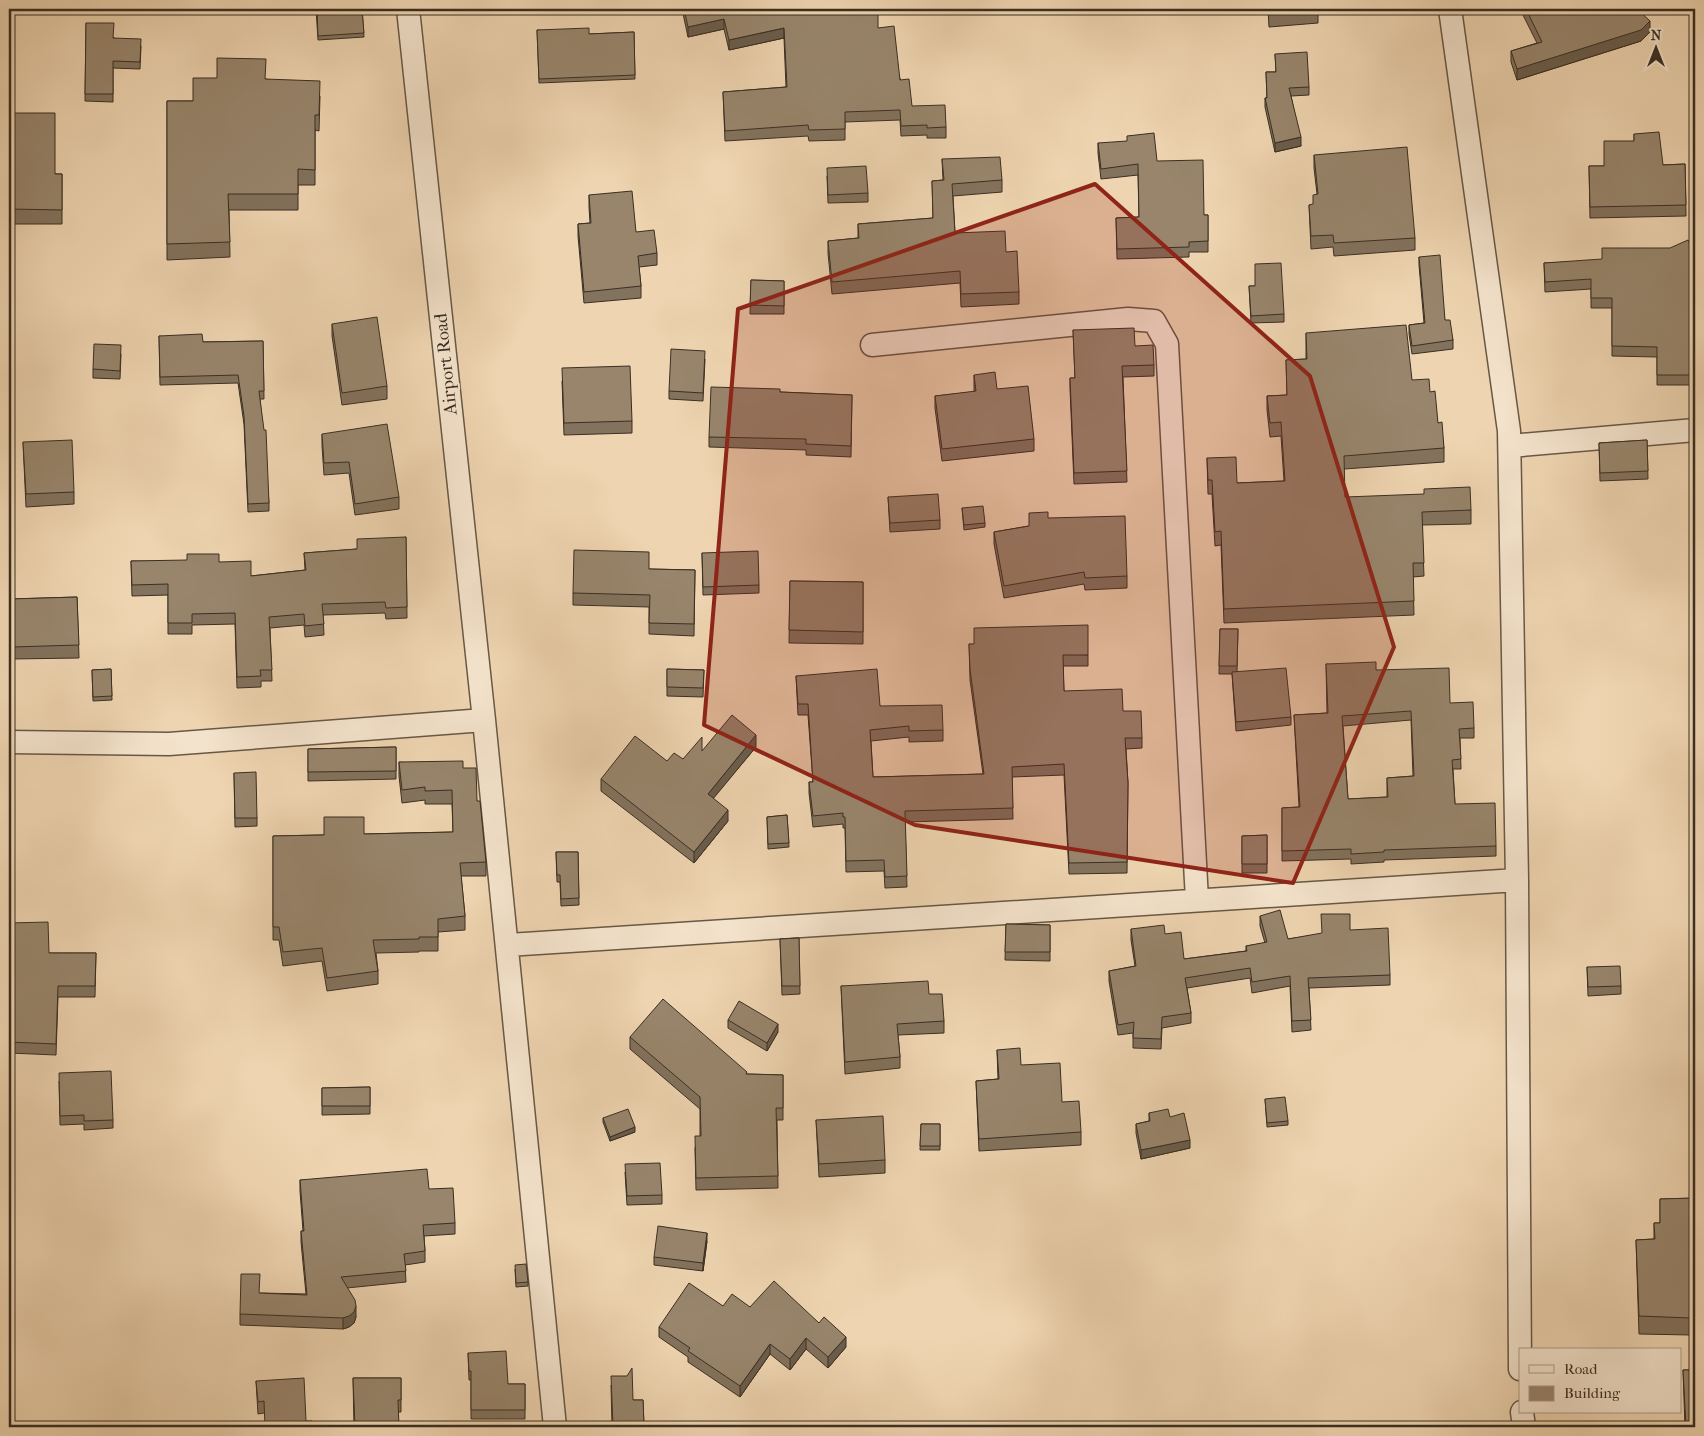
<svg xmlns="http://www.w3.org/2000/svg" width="1704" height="1436" font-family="'IM FELL French Canon',serif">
	<rect width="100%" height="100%" fill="#eed4b0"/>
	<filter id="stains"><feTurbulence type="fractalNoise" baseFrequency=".004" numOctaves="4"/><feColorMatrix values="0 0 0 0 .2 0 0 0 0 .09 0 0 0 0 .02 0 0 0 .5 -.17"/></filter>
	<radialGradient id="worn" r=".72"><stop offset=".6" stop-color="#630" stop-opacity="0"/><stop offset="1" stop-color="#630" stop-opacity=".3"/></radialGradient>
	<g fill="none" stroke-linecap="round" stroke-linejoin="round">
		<!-- street casing -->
		<g stroke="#675846" stroke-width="25">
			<path id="street" d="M408,9l76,711 71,707
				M1450,9l59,422 8,449 3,489
				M872,345l256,-26 26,2 13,23 30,556
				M1510,446l185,-16
				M9,742l160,2 315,-24
				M507,945l1010,-65
				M1522,1412l2,15"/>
		</g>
		<!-- street -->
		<use href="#street" stroke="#f4e3cc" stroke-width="22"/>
	</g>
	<!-- wall -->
	<path fill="#83725d" stroke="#3a2f23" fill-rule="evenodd" d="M316,9h46l2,28 -46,3z
		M489,9h22v1l-22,1z
		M682,9h85v3l111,16 34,78 34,21v11h-19v-3l-26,1 -1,-16 -55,2v18l-36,1 -1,-5 -83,5 -2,-49 63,-5 -2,-49 -55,12 -5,-21 -36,8z
		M1268,9h50v14l-49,4z
		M1520,9h108l3,5 19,18 -9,9 -124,39 -6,-18v-11l26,-8z
		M86,23l28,15 27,8 -1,23 -27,-1v34l-28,-1z
		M537,30l52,4 45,-2 1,47 -96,4z
		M1275,54l34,33v8l-18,1 10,50 -26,6 -10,-45v-9h2l-1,-26h10z
		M266,79l54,17 -1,35 -4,-1v55h-17v25h-69l1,47 -63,3v-159h26z
		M9,97l1,16 45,61h7v50h-53z
		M1634,134l29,31 22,-1 1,52 -96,2 -1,-52h15l30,-25z
		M1098,143l59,18 47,54h4v37h-19v5l-72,2 -1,-41 23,-1 -1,-42 -37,4 -3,-26z
		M1314,155l101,83v12l-81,6 -1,-9 -22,2 -2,-44h4l4,-11 -3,-26z
		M942,159l60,21v12l-49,4 2,37 51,19 13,40v12l-58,3 -1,-24 -128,11 -4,-41v-12l30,-3v-14l75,-6 -1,-37 11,-1z
		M827,176l41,17v9l-40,1z
		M589,195l47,37 21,21v12l-18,2 2,19v12l-57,5 -6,-67v-12l12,-1 -1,-16z
		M1419,257l26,63 8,20v9l-41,5 -3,-20v-9l15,-2 -5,-58z
		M1695,257v128h-38v-28l-45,-1v-48h-21v-19l-46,3 -1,-29z
		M751,280l33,1v33h-34z
		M1249,286h6l29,28v8l-33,1z
		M332,324l55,62v13l-45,6 -10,-69z
		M1073,330l62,16 19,19v11l-31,1 4,105 -53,2 -4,-95v-11h5z
		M1306,333l106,47 18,12 14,56v14l-100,7 1,28 126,13v14l-49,1 2,51 -11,1 1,38 -190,8 -3,-78 -6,1 -3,-52h-4l-1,-36 30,25 47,-2 -3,-45 -11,1 -3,-27v-14l20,-1 -1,-35 20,-1z
		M159,336l44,6 60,-1 1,58h-4l9,104v8l-21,1 -4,-88 -6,-41 -78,2z
		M121,354l-1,25 -27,-1v-9z
		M705,359l-2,42 -34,-2v-8z
		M9,360l2,23v4h-2z
		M974,375l60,64v12l-92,10 -7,-53v-12l39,-4z
		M562,381l70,40v12l-68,2z
		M780,392l72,3 -1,62 -45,-2v-5l-97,-3v-10z
		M322,434l77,63v12l-44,6 -6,-42 -25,2 -2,-29z
		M1647,440l1,39 -48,2 -1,-38z
		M23,442l51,50v12l-48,3z
		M888,497l52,23v9l-50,3z
		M962,508l23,15v4l-21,3z
		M1029,526l98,50v12l-42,2 -1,-6 -80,14 -10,-54v-12z
		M406,537l1,81 -21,1 -1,-6 -62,2 1,20 -19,2 -1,-12 -34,3 2,53h-11v6l-24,1 -2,-64 -43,1v9h-24v-39l-36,1 -1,-35 88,1 32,14 54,-6 -1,-17 53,-4z
		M702,553l57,32v8l-56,2z
		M649,569l46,1 -1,66 -45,-2v-27l-76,-2v-12z
		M790,581l73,1v62l-74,-1z
		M77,597l2,61 -67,1 -2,-60z
		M1220,629h18l-1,43 54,45v8l-55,6 -4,-57h-13z
		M969,644l119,11v11h-25l1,25 59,20 19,27v10l-16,1 2,34 -1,90 -58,1 -5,-99 -52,2 1,42 -108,3 2,65 -22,1 -1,-17 -38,1 -1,-44h-2v-4l-30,3 -4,-34v-11h4l-5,-67h-10l-2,-39 84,30 63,24v11l-34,1v-5l-38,4 2,36 110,-3 -13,-94z
		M1326,664l50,6 74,33 24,25v10h-14l1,31h-8l2,35 41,42v10l-112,4v2l-33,2v-5l-69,2v-53l17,-1 -5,-92 33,-2zM1411,720l2,56 -26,2v19l-39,2 -5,-73z
		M111,669l1,31 -19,1 -1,-31z
		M667,669l37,1 -1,27 -36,-1z
		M396,747v32l-88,2v-32z
		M756,747l-43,51 15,23 -34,42 -93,-72v-12l66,-18 16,-2 19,-8z
		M399,762l64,6 14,33 9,61v14h-25l4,40v14l-27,2v19h-19v1l-43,1 2,18v13l-51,7 -5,-30 -39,5 -4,-26h-6v-104l180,-4 -1,-28h-27v-4l-23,3 -3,-27z
		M234,773l23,45v8l-22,1z
		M787,815l2,32 -21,2 -1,-32z
		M1267,835v38h-25v-37z
		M556,852h22l1,53 -18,1 -1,-24h-3z
		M1260,916l28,23 62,-9 40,45v10l-81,3 2,42 -19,2 -2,-46 -38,7 -2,-15 -63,10 4,25v10l-29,5 -1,21 -28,-1v-15l-15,2 -9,-54v-10l26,-5 -4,-26v-11l53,30 62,-8v-5l19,-3 -5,-17z
		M9,923l40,30h47l-1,44h-37l-2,58 -47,-2z
		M1006,924l44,1v36l-45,-1z
		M799,938l1,56 -18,1 -2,-56z
		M1587,967l34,19v8l-33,2z
		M841,986l88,8 15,27v12l-46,2 2,22v11l-55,6z
		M728,1020l50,12 -11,19 -39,-23z
		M630,1037l117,37 36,1v45h-6l1,68 -82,2 -1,-42 5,-12v-27l-70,-60z
		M997,1050l24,15 60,67v13l-102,6 -3,-70 22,-2z
		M59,1081l54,39v8l-29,2v-6l-24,1z
		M370,1087v27l-48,1v-27z
		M1265,1099l23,22v4l-21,2z
		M1149,1113l21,4 20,31 -49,11 -5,-26v-9l13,-3z
		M603,1118l32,14 -25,9 -7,-19z
		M816,1120l69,40v13l-66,4z
		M921,1124h19v26h-20z
		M625,1172l37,23v9l-35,1z
		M300,1180l129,9 26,34v11l-31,2 1,15v11l-20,3 1,17 -59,6 9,29 -2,6 -5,4 -6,2 -103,-4v-11l20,-21 46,1 -5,-52v-11h2l-3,-40z
		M1695,1198v229h-10l-2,-57h12l-1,-21h-2l-1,-14 -52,-1 -3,-94 18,-1v-16h6v-24z
		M707,1241l-4,30 -49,-6v-8z
		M515,1269l13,13v4l-12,1z
		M723,1306l27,1 69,16 27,24 -18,21 -22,-19 -16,21 -20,-16 -30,43 -52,-35v-5l-29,-20v-10z
		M468,1353l40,31h17v35h-54v-39h-2z
		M353,1378h48v34h-3l1,15h-45z
		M256,1381l56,46 -48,-14 -6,1z
		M611,1385l22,15h10l1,27h-32z"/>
	<!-- shaded-wall -->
	<path fill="#6a5d4c" stroke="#3a2f23" d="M724,19v10l-36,8v-10z
		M1650,21v11l-9,9 -124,39v-11z
		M784,28v10l-55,12v-10z
		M1301,137v9l-26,6v-9z
		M756,735v12l-48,58v-11z
		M728,810v11l-34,42v-11z
		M778,1024v8l-11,19v-8z
		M635,1127v5l-25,9v-4z
		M1190,1140v8l-49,11v-9z
		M707,1233v8l-4,30v-8z
		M356,1306v11l-2,6 -5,4 -6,2v-11z
		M846,1337v10l-18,21v-11z
		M806,1338v11l-16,21v-11z
		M770,1344v10l-30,43v-11z"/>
	<!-- building -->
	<path fill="#98856c" stroke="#3a2f23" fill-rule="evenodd" d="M317,9h45l2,24 -46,3z
		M684,9h83v3l80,-3h31v19l16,-2 6,54 9,-1 3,27 33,-1 1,22 -19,1v-3l-26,1 -1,-16 -55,2v17l-36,1 -1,-5 -83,6 -2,-39 64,-5 -3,-59 -55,12 -5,-21 -36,8z
		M1269,9h49v2l-49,3z
		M1526,9h102l3,5 5,-5h1l13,12 -9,9 -124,39 -6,-18 31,-9z
		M86,23h28l-1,15 28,1 -1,23 -27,-1v33h-28z
		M589,28v6l45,-2 1,43 -96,4 -2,-49z
		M1307,52l2,35 -20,1 12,49 -26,6 -10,-45h2l-1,-26h10l-1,-18z
		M217,58l49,1 -1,20 55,2 -1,34h-4v55l-17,-1v25h-70l2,48 -63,2v-143h26v-23h24z
		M9,97h1v16h45v61h7v36l-53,-1z
		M1659,132l4,33 22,-1 1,41 -96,2 -1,-41h15v-25h30v-7z
		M1154,133l3,28 46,-1 1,55h4v26l-19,1v5l-72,2 -1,-31 23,-1 -1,-53 -37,5 -3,-26 29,-2v-5z
		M1407,147l8,91 -81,5 -1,-8 -22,1 -2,-31 4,-1v-9l5,-1 -4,-39z
		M1000,157l2,23 -50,4 3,49 50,-2 1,21 11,-1 2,41 -58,2 -1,-23 -128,11 -4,-41 31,-3 -1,-14 75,-6 -1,-37 12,-1 -2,-21z
		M866,166l2,27 -40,2 -1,-27z
		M632,191l4,41 18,-2 3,23 -19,3 3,30 -57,6 -6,-68 13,-1 -2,-28z
		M1688,240l7,17v118h-38v-28l-45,-1v-48h-21v-19l-46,3 -1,-19 58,-4v-11h68z
		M1440,255l5,65h5l3,20 -41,6 -3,-21 16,-2 -6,-66z
		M1281,263l3,51 -33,2 -2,-30h6v-22z
		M751,280l33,1v25l-34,-1z
		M377,317l10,69 -45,7 -10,-69z
		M1406,325l6,55 17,-1 1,13 5,-1 3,32 4,-1 2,26 -100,8 1,41 79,-3v-5l46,-2 1,23 -49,2 2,51h-11l1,38 -190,8 -3,-78 -6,1 -3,-52h-4l-1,-22 29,-1 1,26 48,-2 -4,-59 -11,1 -3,-27 20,-1 -1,-35 21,-1 -1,-26z
		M1134,328l1,18 18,-1 1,20 -32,1 5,105 -53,2 -4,-95h5l-2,-48z
		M202,334l1,8 60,-1 1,50h-5l5,39h2l3,73 -21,1 -4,-88 -6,-41 -78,2 -1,-41z
		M94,344l27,1 -1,26 -27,-2z
		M671,349l34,2 -2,42 -34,-2z
		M9,360h1l1,23h-2z
		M630,366l2,55 -68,2 -2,-55z
		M995,372l2,17 31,-3 6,53 -92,10 -7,-53 41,-5 -2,-16z
		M711,387l69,2v3l72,3 -1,51 -45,-2v-5l-97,-2z
		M387,424l12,73 -44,7 -6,-42 -25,1 -2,-29z
		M72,440l2,52 -48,2 -3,-52z
		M1647,440l1,31 -48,2 -1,-30z
		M938,494l2,26 -50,3 -2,-26z
		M983,506l2,17 -21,2 -2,-17z
		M1048,512v6l77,-2 2,60 -42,2 -1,-6 -80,14 -10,-54 35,-6v-13z
		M406,537l1,70 -21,1 -1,-6 -63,2 2,20 -19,2 -1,-12 -35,3 3,53h-12l1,6 -24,1 -2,-64 -43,1v9h-24v-39l-36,1 -1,-24 56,-1v-6h32v8l32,-1v15l55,-6 -2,-17 53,-4v-10z
		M574,550l75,2v17l46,1 -1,54 -45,-1 1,-28 -77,-2z
		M758,551l1,34 -56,2 -1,-34z
		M790,581l73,1v50l-74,-2z
		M77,597l2,48 -67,2 -2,-48z
		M1088,625v30h-25l1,36 58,-2 1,22h18l1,27h-17l3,45 -1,79 -58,1 -5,-99 -52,3 1,41 -108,3 2,65 -22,1 -1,-17 -38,1 -1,-44h-2v-4l-30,3 -4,-34h4l-5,-78h-10l-2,-28 81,-7 3,37 62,-1 1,25 -34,1v-5l-39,4 3,47 111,-3 -14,-105 -1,-25h5v-16z
		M1220,629h18l-1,37h-18z
		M1376,662v8l73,-2 1,35 23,-1 1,26 -15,1 2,30 -9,1 3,44 40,-1 1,43 -112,4v2l-33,2v-5l-69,2v-43l18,-1 -6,-92 34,-2 -2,-49zM1411,711l3,65 -27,2 1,19 -40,2 -6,-83z
		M1286,668l5,49 -55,5 -4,-50z
		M111,669l1,27 -19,1 -1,-27z
		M667,669l37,1 -1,18 -36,-1z
		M732,715l24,20 -48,59 20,16 -34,42 -93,-73 34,-43 32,25 7,-8 9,6 19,-22v14z
		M396,747v24l-88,1v-23z
		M463,761v7h13l1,33h3l6,61 -26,1 5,53 -27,3v18h-19v2l-46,1 5,31 -51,7 -5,-30 -39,4 -4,-25h-6v-91l51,-1v-18h40v17l89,-2 -1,-42 -27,1v-4l-23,3 -3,-28z
		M256,772l1,46h-22l-1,-45z
		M787,815l2,28 -21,1 -1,-27z
		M1267,835v29h-25v-28z
		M556,852h22l1,46 -18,1 -1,-24h-3z
		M1280,910l8,29 34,-6 -1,-19h29v16l38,-2 2,47 -82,3 3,42 -19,1 -2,-45 -38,6 -2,-14 -65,10 6,35 -29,4 -1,22 -28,-1 1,-16 -16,3 -9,-54 27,-5 -5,-37 33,-4 1,9 16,-2 3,27 63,-8 -1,-5 21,-4 -7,-26z
		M48,922l1,31h47l-1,33h-37l-2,58 -47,-2v-119z
		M1006,924l44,1v27h-45z
		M799,938l1,48h-18l-2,-47z
		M1620,966l1,20 -33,1 -1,-20z
		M928,981l1,13h13l2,27 -47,3 3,33 -55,5 -4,-76z
		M663,999l84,73 -1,2 37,1v33h-7l2,68 -82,2 -1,-42h6l-1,-39 -70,-60z
		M739,1001l39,23 -11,19 -39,-23z
		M1020,1048l1,17 39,-2 2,39 17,-1 2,31 -102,7 -3,-58 23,-2 -2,-29z
		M111,1071l2,49 -29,1v-6l-24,1 -1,-43z
		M370,1087v19h-48v-18z
		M1285,1097l3,24 -21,2 -2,-24z
		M628,1109l7,18 -25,10 -7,-19z
		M1168,1109l2,8 14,-4 6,27 -49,10 -5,-26 14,-3 -1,-8z
		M883,1116l2,44 -66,4 -3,-44z
		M921,1124h19v22h-20z
		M660,1163l2,32 -35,1 -2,-32z
		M427,1169l2,20 24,-1 2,35 -32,2 2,26 -21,3 2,17 -65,6 14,23 1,6 -2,6 -5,4 -6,2 -103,-4 1,-40h19l-1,19 48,2 -6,-64h3l-4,-51z
		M1695,1198v161l-1,-28h-2l-1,-13 -52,-2 -3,-76 19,-1 -1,-16h6v-24z
		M658,1226l49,7 -4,30 -49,-6z
		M526,1264l2,18 -12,1 -1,-18z
		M774,1281l45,42 5,-6 22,20 -18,20 -22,-19 -16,21 -20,-15 -30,42 -52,-35 2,-3 -31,-21 30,-44 34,23 9,-12 18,13z
		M506,1351l2,33h17v26h-54v-39h-2l-1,-18z
		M632,1368l1,32h10l1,24 -31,2 -2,-50h16z
		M1683,1370h12v57h-9z
		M304,1378l2,43h6v6h-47l-1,-26 -6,1 -2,-21z
		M353,1378h48v22h-3l1,27h-44z"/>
	<!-- marked area -->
	<path fill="#8f2418" fill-opacity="0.2" stroke="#8f2418" stroke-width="4" stroke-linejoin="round" d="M1095,184l215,192 84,271 -101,236 -378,-58 -211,-100 34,-416z"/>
	<g text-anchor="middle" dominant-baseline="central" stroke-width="4" stroke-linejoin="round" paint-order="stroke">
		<!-- street labels -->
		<g font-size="18" fill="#3a2f23" stroke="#f4e3cc">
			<text transform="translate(446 364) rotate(-96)">Airport Road</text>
		</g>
	</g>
	<!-- margin -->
	<rect width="1704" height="1436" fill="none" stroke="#eed4b0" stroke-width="30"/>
	<rect x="10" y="10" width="1684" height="1416" fill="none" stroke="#3a2f23" stroke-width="2.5"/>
	<rect x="15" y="15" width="1674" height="1406" fill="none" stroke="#3a2f23"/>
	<!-- legend -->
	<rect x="1519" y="1348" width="162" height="65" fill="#f4e3cc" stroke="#aa9b88"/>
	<rect x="1529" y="1365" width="25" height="8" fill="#f4e3cc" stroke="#aa9b88"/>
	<text x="1564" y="1374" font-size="15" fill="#3a2f23">Road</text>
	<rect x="1529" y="1386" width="25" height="15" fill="#98856c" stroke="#aa9b88"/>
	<text x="1564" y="1398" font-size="15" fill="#3a2f23">Building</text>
	<!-- north arrow -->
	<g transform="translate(1656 48)" stroke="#f4e3cc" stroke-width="4" paint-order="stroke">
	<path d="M0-4L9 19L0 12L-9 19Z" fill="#3a2f23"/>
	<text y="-8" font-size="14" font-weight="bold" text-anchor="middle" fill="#3a2f23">N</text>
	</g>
	<rect width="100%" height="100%" filter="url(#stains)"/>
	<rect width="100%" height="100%" fill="url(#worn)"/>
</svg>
